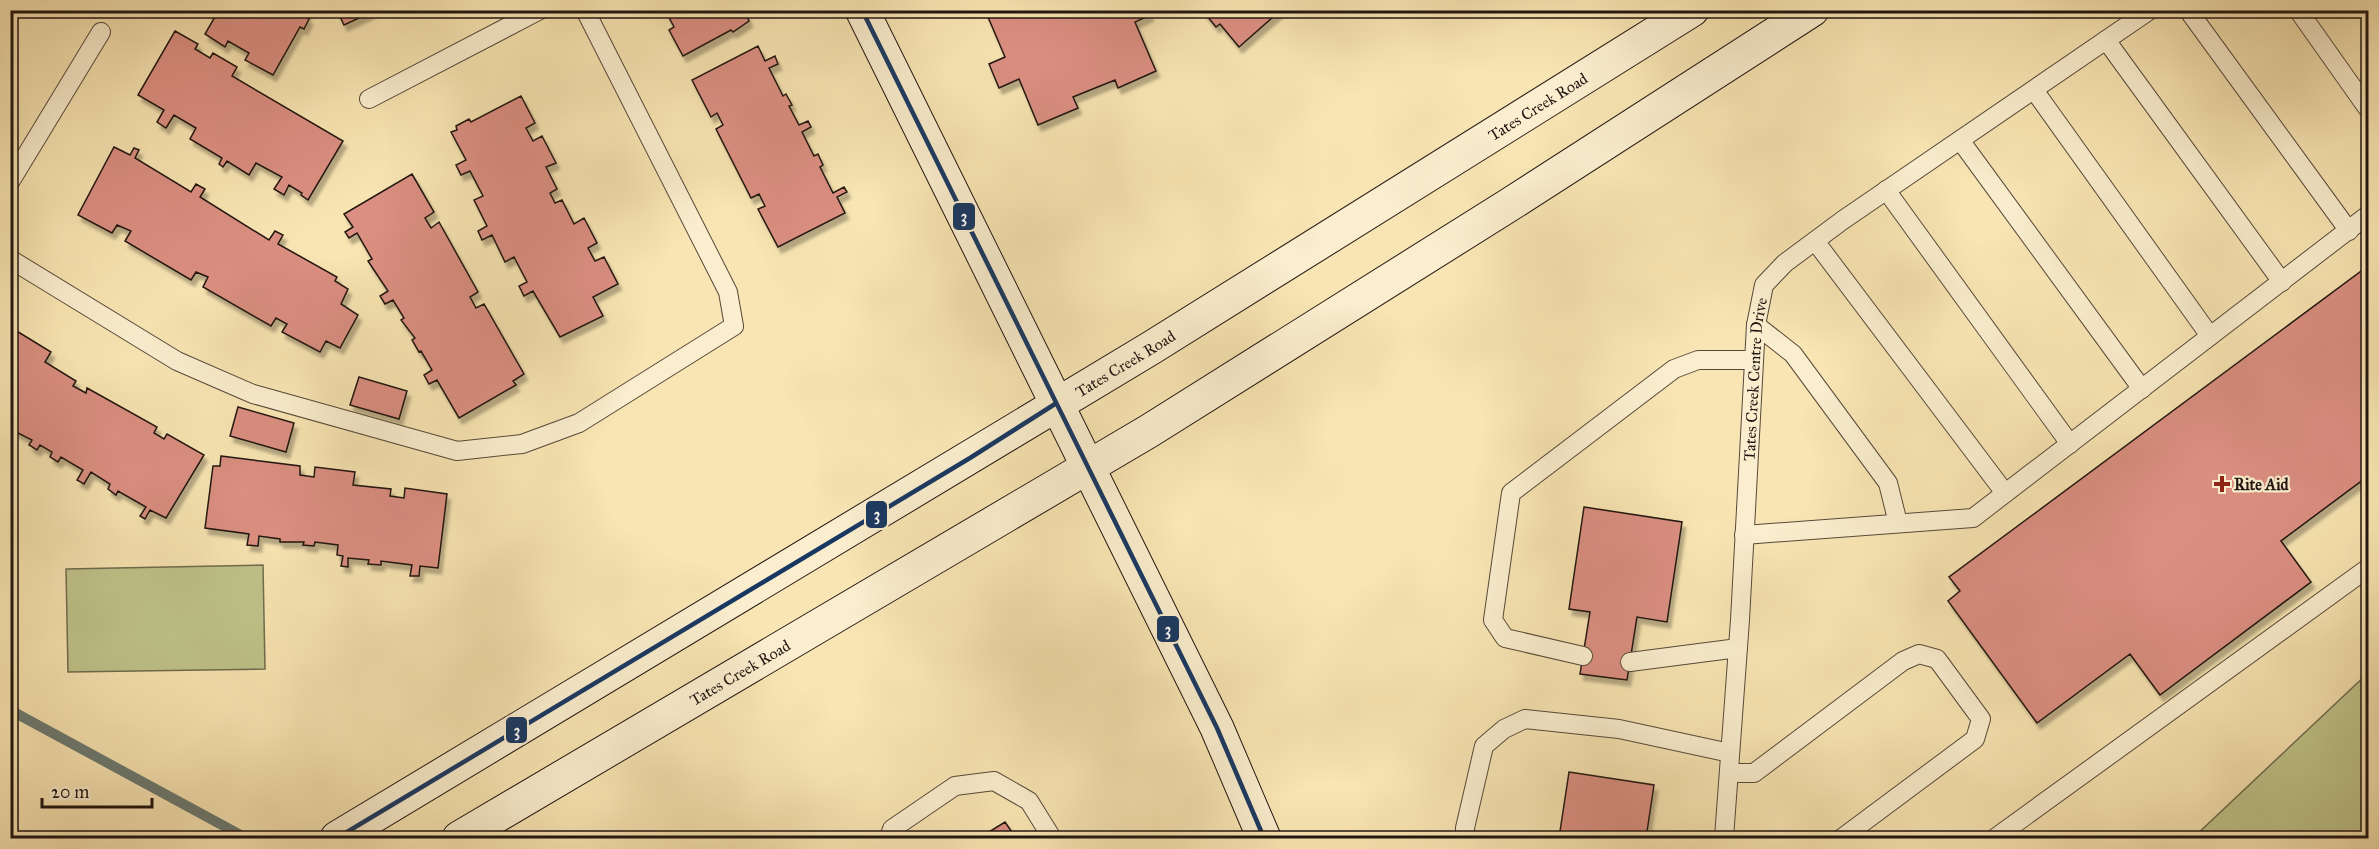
<svg xmlns="http://www.w3.org/2000/svg" width="2379" height="849" font-family="'IM FELL Great Primer',serif">
	<defs>
		<filter id="shadow"><feDropShadow dx="3.5" dy="6" stdDeviation="1.5" flood-color="#0004"/></filter>
	</defs>
	<rect width="100%" height="100%" fill="#f8e5b3"/>
	<filter id="stains"><feTurbulence type="fractalNoise" baseFrequency=".00333" numOctaves="4"/><feColorMatrix values="0 0 0 0 .2 0 0 0 0 .09 0 0 0 0 .02 0 0 0 .5 -.17"/></filter>
	<radialGradient id="worn" r=".72"><stop offset=".6" stop-color="#630" stop-opacity="0"/><stop offset="1" stop-color="#630" stop-opacity=".3"/></radialGradient>
	<!-- green -->
	<path fill="#bfc48b" stroke="#706c4e" stroke-width="1.5" d="M263,565l2,104 -197,3 -2,-103z
		M2368,673v165h-175z"/>
	<g fill="none" stroke-linecap="round" stroke-linejoin="round">
		<!-- stream -->
		<path stroke="#6c7a72" stroke-width="10" d="M10,710l236,128"/>
	</g>
	<!-- building -->
	<path fill="#db8f82" stroke="#201511" stroke-width="1.5" filter="url(#shadow)" d="M207,10h101l-2,7 3,2 -5,10 -4,-2 -27,48 -28,-15 4,-7 -21,-12 -3,6 -20,-13 11,-19z
		M337,10h34l1,2 -28,13z
		M665,10h79l5,11 -16,11 -2,-2 -48,26 -14,-26 5,-3z
		M985,10h163l2,5 -15,7 21,49 -38,17 -3,-8 -42,17 5,11 -40,17 -19,-46 -20,9 -10,-24 16,-7z
		M1202,10h79l-42,37 -19,-23 -4,3z
		M175,31l23,13 -3,5 15,9 3,-5 24,14 -5,9 111,65 -35,59 -7,-5 1,-2 -13,-8 -5,10 -10,-6 8,-12 -26,-14 -7,12 -22,-14 -4,6 -4,-3 3,-6 -32,-19 6,-11 -22,-13 -8,13 -9,-6 7,-12 -26,-15z
		M758,46l7,15 10,-5 3,8 -9,4 14,28 3,-2 6,11 -3,1 10,19 9,-4 3,6 -9,5 12,24 4,-2 5,11 -3,2 13,26 11,-6 3,5 -10,5 8,16 -67,34 -20,-38 7,-3 -6,-12 -8,4 -35,-69 7,-4 -6,-12 -6,4 -19,-37z
		M521,96l14,27 -9,5 7,13 9,-5 14,27 -10,4 11,22 -7,4 5,10 7,-3 12,24 10,-6 13,25 -9,5 7,13 9,-4 14,27 -25,13 10,19 -43,21 -27,-46 -9,5 -5,-10 8,-4 -13,-25 -9,5 -13,-27 -10,5 -4,-9 9,-5 -13,-26 9,-4 -13,-25 -9,4 -5,-10 10,-5 -15,-28 6,-2 -1,-4 13,-7 2,3z
		M114,147l16,8 4,-7 5,2 -4,8 56,34 5,-8 9,5 -5,8 69,43 6,-9 8,4 -5,9 59,33 -2,4 13,8 -7,15 17,11 -18,33 -14,-7 -6,11 -38,-20 5,-8 -11,-6 -5,8 -68,-39 5,-10 -12,-5 -5,8 -66,-39 6,-10 -14,-6 -5,8 -34,-18z
		M412,174l22,38 -9,6 6,10 8,-6 39,70 -8,5 6,11 8,-4 40,70 -11,7 3,4 -57,33 -22,-38 -8,4 -5,-9 8,-5 -11,-19 -2,1 -7,-12 3,-2 -14,-18 3,-2 -11,-18 -8,4 -5,-8 8,-5 -20,-30 4,-2 -15,-26 -8,5 -4,-6 8,-5 -9,-13z
		M2368,266v210l-87,65 30,41 -151,113 -30,-41 -93,69 -89,-122 12,-10 -11,-14z
		M15,330l36,22 -6,10 31,19 -3,5 13,7 1,-5 70,39 -3,6 10,6 3,-5 37,21 -38,63 -16,-8 -5,9 -5,-3 6,-9 -28,-16 -2,4 -8,-6 2,-5 -19,-12 -7,12 -7,-4 6,-10 -22,-13 -3,5 -8,-5 2,-5 -12,-7 -3,5 -8,-5 3,-5 -22,-11v-91z
		M359,377l48,14 -8,28 -49,-14z
		M238,407l56,16 -8,29 -56,-16z
		M221,456l79,10v9l14,2 1,-10 40,5 -2,13 38,4 -1,7 14,2 1,-10 42,6 -9,74 -18,-2 -1,10h-9l2,-11 -31,-4v4l-13,-1 1,-4 -21,-2v9l-7,-1 2,-10 -6,-1 1,-10 -23,-3 -1,4 -11,-1 1,-3h-24v-3l-21,-3 -1,10 -11,-1 2,-11 -44,-6 8,-62h7z
		M1584,507l98,15 -15,100 -30,-5 -10,63 -47,-6 10,-62 -21,-3z
		M1569,772l85,13 -8,53h-87z
		M1005,822l11,16h-37z"/>
	<g fill="none" stroke-linecap="round" stroke-linejoin="round">
		<!-- lane casing -->
		<g stroke="#56493a" stroke-width="20">
			<g id="lane">
				<path d="M2188,10l161,221"/>
				<path d="M2298,10l70,99"/>
				<path d="M2106,40l176,242"/>
				<path d="M2034,90l176,246"/>
				<path d="M369,99l171,-89"/>
				<path d="M1960,140l182,249"/>
				<path d="M10,182l91,-150"/>
				<path d="M1886,190l184,254"/>
				<path d="M1815,241l190,252"/>
				<path d="M10,259l167,102 76,33 204,57 65,-7 57,-21 155,-97 -6,-34 -143,-282"/>
				<path d="M1756,325l37,29 95,129 10,40"/>
				<path d="M1744,535l229,-17 395,-303"/>
				<path d="M1583,656l-78,-18 -12,-18 18,-127 163,-124 24,-9h56"/>
				<path d="M1630,662l108,-14"/>
				<path d="M1729,773h25l149,-112 16,-7 18,5 44,60 -6,20 -133,99"/>
				<path d="M889,838l3,-9 63,-43 39,-5 35,20 23,37"/>
				<path d="M1465,838v-10l19,-82 20,-17 21,-10 94,10 111,24"/>
				<path id="s1" d="M1724,838l16,-218 16,-295 8,-40 21,-22 58,-43 307,-210"/>
				<path d="M1995,838l373,-270"/>
			</g>
		</g>
		<!-- secondary casing -->
		<g stroke="#201511" stroke-width="35">
			<g id="secondary">
				<path d="M862,10l355,718 47,110"/>
				<path id="s2" d="M337,838l814,-490 541,-338"/>
				<path id="s3" d="M459,838l690,-407 360,-226 303,-195"/>
			</g>
		</g>
		<!-- lane -->
		<use href="#lane" stroke="#faeece" stroke-width="18"/>
		<!-- secondary -->
		<use href="#secondary" stroke="#faeece" stroke-width="33"/>
		<!-- bus-1 casing -->
		<g stroke="#faeece" stroke-width="9">
			<path id="bus-1" d="M862,10l355,718 47,110
				M337,838l633,-380 85,-54"/>
		</g>
		<!-- bus-1 -->
		<use href="#bus-1" stroke="#183862" stroke-width="4.5"/>
	</g>
	<!-- markers -->
	<path fill="#8f2418" stroke="#faeece" stroke-width="2" d="M2219 475h6v6h6v6h-6v6h-6v-6h-6v-6h6z"/>
	<g text-anchor="middle" dominant-baseline="central" stroke-width="4.5" stroke-linejoin="round" paint-order="stroke">
		<!-- street labels -->
		<g font-size="16" fill="#201511" stroke="#faeece">
			<text stroke="none"><textPath href="#s2" startOffset="1406">Tates Creek Road</textPath></text>
			<text stroke="none"><textPath href="#s2" startOffset="920">Tates Creek Road</textPath></text>
			<text stroke="none"><textPath href="#s1" startOffset="460">Tates Creek Centre Drive</textPath></text>
			<text stroke="none"><textPath href="#s3" startOffset="326">Tates Creek Road</textPath></text>
		</g>
		<!-- poi labels -->
		<g font-size="16" font-weight="bold" fill="#201511" stroke="#faeece" text-anchor="start">
			<text x="2234" y="484">Rite Aid</text>
		</g>
	</g>
	<g stroke="#faeece" stroke-width="2">
		<rect x="952" y="202" width="24" height="29" rx="6" fill="#183862"/>
		<rect x="865" y="500" width="23" height="29" rx="6" fill="#183862"/>
		<rect x="1156" y="615" width="24" height="28" rx="6" fill="#183862"/>
		<rect x="505" y="716" width="23" height="28" rx="6" fill="#183862"/>
	</g>
	<g font-size="16" text-anchor="middle" font-weight="bold" fill="#fff">
		<text x="964" y="222">3</text>
		<text x="877" y="520">3</text>
		<text x="1168" y="635">3</text>
		<text x="517" y="736">3</text>
	</g>
	<!-- margin -->
	<rect width="2379" height="849" fill="none" stroke="#f8e5b3" stroke-width="36"/>
	<rect x="12" y="12" width="2355" height="825" fill="none" stroke="#201511" stroke-width="3"/>
	<rect x="18" y="18" width="2343" height="813" fill="none" stroke="#201511" stroke-width="1.5"/>
	<!-- scale -->
	<path d="M42 798v9h110v-9" fill="none" stroke="#201511" stroke-width="3"/>
	<text x="51" y="798" font-size="18" fill="#201511" stroke="#faeece" stroke-width="4.5" paint-order="stroke">20 m</text>
	<rect width="100%" height="100%" filter="url(#stains)"/>
	<rect width="100%" height="100%" fill="url(#worn)"/>
</svg>
